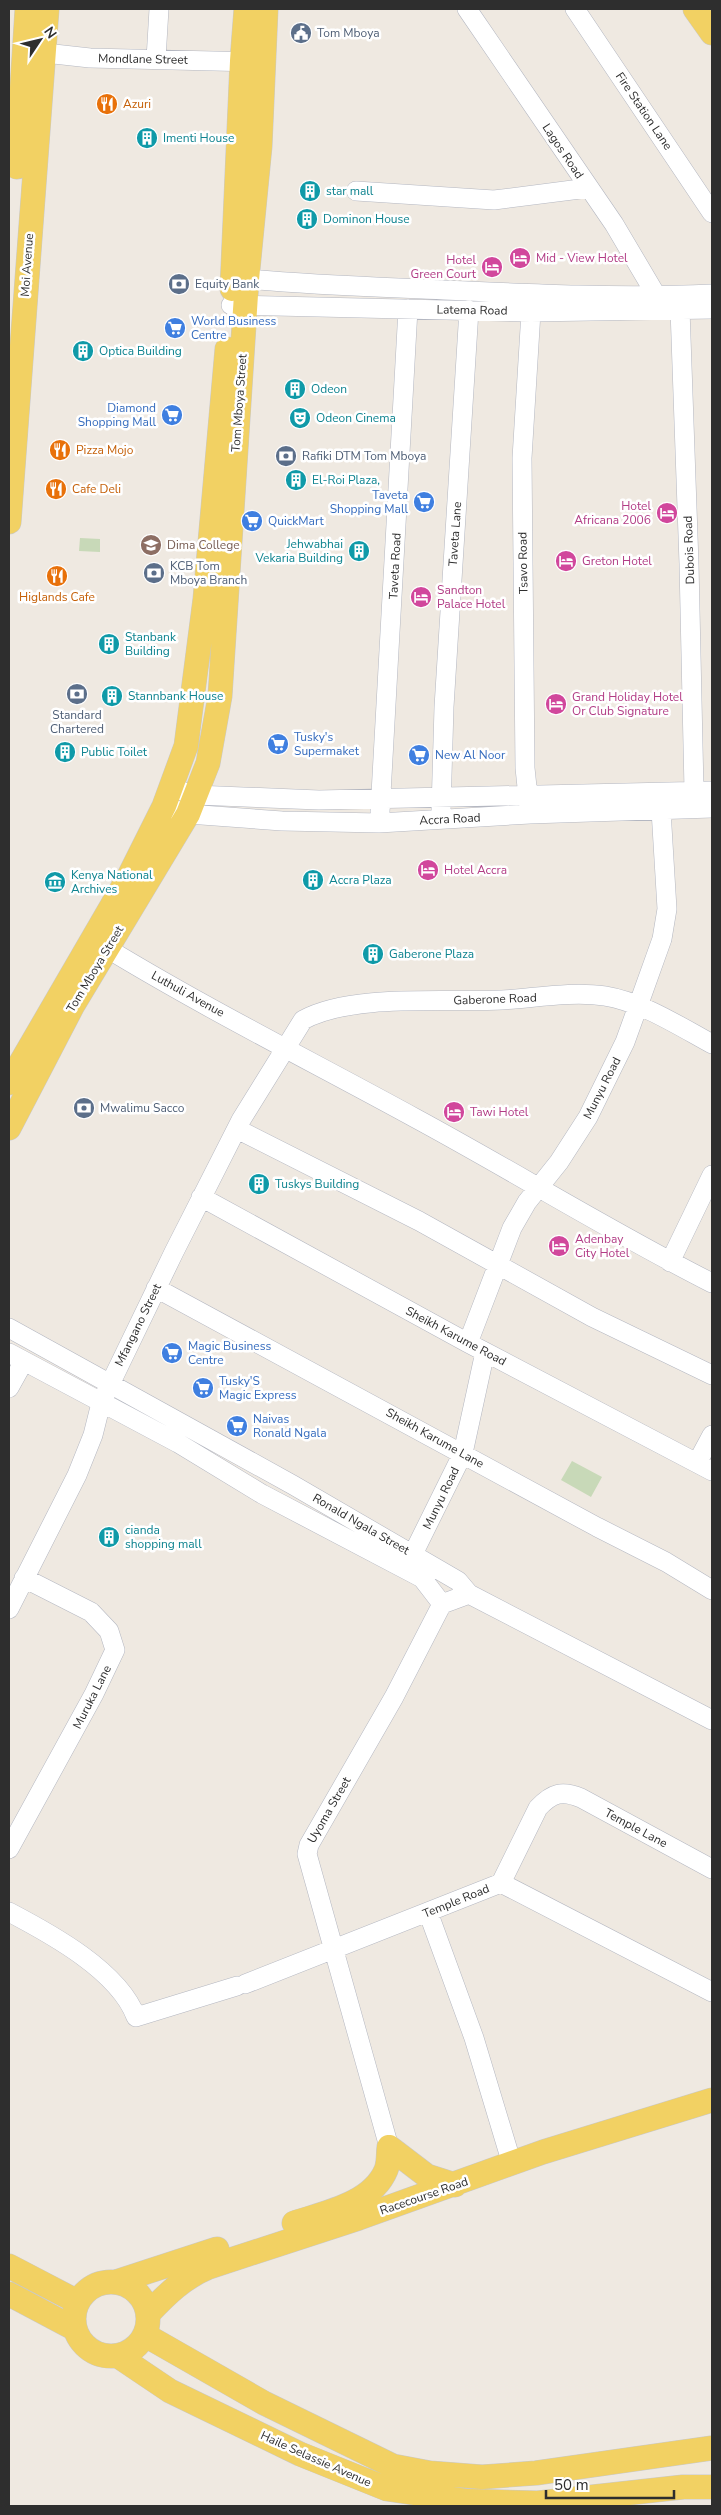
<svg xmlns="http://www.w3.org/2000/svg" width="721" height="2515" font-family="'Nunito Sans',sans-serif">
	<rect width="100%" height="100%" fill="#efe9e1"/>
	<!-- cemetery -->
	<path fill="#c8d9b8" d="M80,538l20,1v13l-21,-1z
		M572,1461l30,16 -11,20 -30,-17z"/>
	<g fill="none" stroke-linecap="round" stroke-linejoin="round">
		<!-- minor casing -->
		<g stroke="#b4b7c1" stroke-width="20">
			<path id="minor" d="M467,9l147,215 42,71
				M575,9l137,204
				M45,53l45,5 165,4
				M156,59l3,-50
				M356,191l138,9 94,-12
				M247,279c65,6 131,8 197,11 89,4 179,8 268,4
				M231,305l300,7 181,-3
				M680,309l9,255 5,226
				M171,788l24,7 124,5 393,-9
				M164,806l24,8 94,7 97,2 151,-9 182,-6
				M529,806l-4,-38 -3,-310 9,-146
				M441,810l3,-103 25,-397
				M380,812l28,-503
				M95,941c104,64 214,119 320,177 100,54 196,114 297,165
				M237,1129l182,92 173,96 120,58
				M201,1197l267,146 244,128
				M670,1262l42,-87
				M156,1288l441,239 69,35 46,28
				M9,1328l284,157 165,96 11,13 243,126
				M468,1343l44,-115 15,-26 32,-40 29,-45 37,-75 13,-36 24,-67 5,-30 -6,-99
				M9,1353l169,90 84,51 160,84 20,26
				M9,1388l15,-27
				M697,1463l15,-28
				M413,1554l50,-101 22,-101
				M9,1609l68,-134 16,-40 8,-32 73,-151 67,-132 62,-100c49,-27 143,-17 199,-20 33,-2 70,-9 103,-4 37,6 74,30 107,48
				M9,1849l85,-155 21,-44 -6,-19 -18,-19 -67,-34
				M501,1883l37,-75c14,-15 24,-18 43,-10l131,71
				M9,1912c42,22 110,59 127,105l101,-31
				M428,1912l46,126 38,126
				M245,1984l256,-101 211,109
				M389,2147l-82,-293 2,-9 85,-148 48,-93 27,-10"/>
		</g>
		<!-- major casing -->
		<g stroke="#c9c9c9" stroke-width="25">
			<path id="major" d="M695,9l17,24
				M17,167l10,-158
				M232,289l10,-228 4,-52
				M9,522l38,-513
				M9,1083l119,-205 36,-72 22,-60 19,-147 22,-250
				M9,1128l64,-123 115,-191 20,-51 12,-67 27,-417 13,-133 6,-137
				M389,2147l38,29 28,9
				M294,2223c30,-10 78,-19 92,-53 3,-7 2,-16 3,-23
				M9,2266l69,36
				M116,2282l101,-33
				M74 2319a37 37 0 1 1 74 0a37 37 0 1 1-74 0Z
				M9,2294l66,35
				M148,2314c19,-20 35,-36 61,-47l150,-49 184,-66 169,-52
				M145,2335l119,68 129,63 37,7 52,4 54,-4 176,-25
				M118,2356l52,35 130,63 87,35 80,12 71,2 145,-16h29"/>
		</g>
		<!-- minor -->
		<use href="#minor" stroke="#fff" stroke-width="19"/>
		<!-- major -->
		<use href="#major" stroke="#f2d163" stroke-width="24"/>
	</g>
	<!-- icons -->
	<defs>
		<g id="civic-disc" transform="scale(1.125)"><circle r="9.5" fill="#5c6f8a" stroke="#fff"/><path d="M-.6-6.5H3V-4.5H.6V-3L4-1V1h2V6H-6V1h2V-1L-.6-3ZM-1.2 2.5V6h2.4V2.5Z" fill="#fff"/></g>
		<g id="restaurant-disc" transform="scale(1.125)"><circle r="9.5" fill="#e8710a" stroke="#fff"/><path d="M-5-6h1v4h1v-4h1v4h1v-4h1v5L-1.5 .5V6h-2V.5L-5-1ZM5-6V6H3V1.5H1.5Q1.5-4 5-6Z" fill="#fff"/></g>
		<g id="building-disc" transform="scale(1.125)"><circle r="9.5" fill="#0f9aa8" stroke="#fff"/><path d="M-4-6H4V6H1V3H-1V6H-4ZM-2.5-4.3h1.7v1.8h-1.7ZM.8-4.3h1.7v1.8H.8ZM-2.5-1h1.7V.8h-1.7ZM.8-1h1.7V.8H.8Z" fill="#fff"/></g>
		<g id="hotel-disc" transform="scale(1.125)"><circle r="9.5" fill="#d1479c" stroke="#fff"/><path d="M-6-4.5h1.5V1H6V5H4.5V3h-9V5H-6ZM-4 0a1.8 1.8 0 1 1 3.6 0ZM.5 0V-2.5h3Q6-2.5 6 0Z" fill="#fff"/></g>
		<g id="bank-disc" transform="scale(1.125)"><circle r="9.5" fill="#5c6f8a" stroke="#fff"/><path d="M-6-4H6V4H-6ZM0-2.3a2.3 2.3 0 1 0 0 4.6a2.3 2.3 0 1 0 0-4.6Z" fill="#fff"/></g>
		<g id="supermarket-disc" transform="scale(1.125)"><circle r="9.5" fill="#3f7fe0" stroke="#fff"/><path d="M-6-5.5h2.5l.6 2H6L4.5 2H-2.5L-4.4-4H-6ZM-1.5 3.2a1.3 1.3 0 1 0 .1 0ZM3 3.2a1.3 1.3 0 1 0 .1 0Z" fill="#fff"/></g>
		<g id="theatre-disc" transform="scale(1.125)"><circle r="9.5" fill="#0f9aa8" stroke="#fff"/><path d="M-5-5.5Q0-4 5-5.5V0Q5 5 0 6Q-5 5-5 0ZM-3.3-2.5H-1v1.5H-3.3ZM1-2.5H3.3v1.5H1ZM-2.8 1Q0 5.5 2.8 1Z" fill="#fff"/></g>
		<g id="university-disc" transform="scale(1.125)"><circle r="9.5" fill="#8d6e63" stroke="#fff"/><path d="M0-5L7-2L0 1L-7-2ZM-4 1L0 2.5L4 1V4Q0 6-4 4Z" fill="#fff"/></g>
		<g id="museum-disc" transform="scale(1.125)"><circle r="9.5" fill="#0f9aa8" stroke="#fff"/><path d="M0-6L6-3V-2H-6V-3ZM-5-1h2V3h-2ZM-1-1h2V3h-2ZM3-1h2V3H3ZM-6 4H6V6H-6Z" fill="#fff"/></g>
	</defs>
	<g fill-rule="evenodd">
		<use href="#civic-disc" x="301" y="33"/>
		<use href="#restaurant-disc" x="107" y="104"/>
		<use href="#building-disc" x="147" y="138"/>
		<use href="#building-disc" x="310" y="191"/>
		<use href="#building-disc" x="307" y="219"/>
		<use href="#hotel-disc" x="520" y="258"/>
		<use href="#hotel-disc" x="492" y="267"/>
		<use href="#bank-disc" x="179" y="284"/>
		<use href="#supermarket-disc" x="175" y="328"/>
		<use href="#building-disc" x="83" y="351"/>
		<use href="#building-disc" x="295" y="389"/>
		<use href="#supermarket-disc" x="172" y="415"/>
		<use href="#theatre-disc" x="300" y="418"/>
		<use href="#restaurant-disc" x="60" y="450"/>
		<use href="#bank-disc" x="286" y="456"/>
		<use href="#building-disc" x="296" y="480"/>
		<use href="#restaurant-disc" x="56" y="489"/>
		<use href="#supermarket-disc" x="424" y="502"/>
		<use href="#hotel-disc" x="667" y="513"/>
		<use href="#supermarket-disc" x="252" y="521"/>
		<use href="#university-disc" x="151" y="545"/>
		<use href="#building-disc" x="359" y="551"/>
		<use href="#hotel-disc" x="566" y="561"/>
		<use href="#bank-disc" x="154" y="573"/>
		<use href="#restaurant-disc" x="57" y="576"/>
		<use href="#hotel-disc" x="421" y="597"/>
		<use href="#building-disc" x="109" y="644"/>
		<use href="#bank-disc" x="77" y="694"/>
		<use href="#building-disc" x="112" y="696"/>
		<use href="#hotel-disc" x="556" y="704"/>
		<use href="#supermarket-disc" x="278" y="744"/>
		<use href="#building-disc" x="65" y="752"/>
		<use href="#supermarket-disc" x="419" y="755"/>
		<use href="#hotel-disc" x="428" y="870"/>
		<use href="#building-disc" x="313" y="880"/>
		<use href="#museum-disc" x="55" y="882"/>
		<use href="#building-disc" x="373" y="954"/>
		<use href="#bank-disc" x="84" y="1108"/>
		<use href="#hotel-disc" x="454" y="1112"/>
		<use href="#building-disc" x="259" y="1184"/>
		<use href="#hotel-disc" x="559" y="1246"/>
		<use href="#supermarket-disc" x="172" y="1353"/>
		<use href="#supermarket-disc" x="203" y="1388"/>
		<use href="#supermarket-disc" x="237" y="1426"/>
		<use href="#building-disc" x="109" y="1537"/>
	</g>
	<g text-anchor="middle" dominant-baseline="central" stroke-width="5" stroke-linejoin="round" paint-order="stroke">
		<!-- service labels -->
		<g font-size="12" fill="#4e5e75" stroke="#fff" text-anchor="start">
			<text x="317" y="33">Tom Mboya</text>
			<text x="195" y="284">Equity Bank</text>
			<text x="302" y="456">Rafiki DTM Tom Mboya</text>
			<text x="170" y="566">KCB Tom<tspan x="170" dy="14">Mboya Branch</tspan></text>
			<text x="77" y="715" text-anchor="middle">Standard<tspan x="77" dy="14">Chartered</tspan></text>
			<text x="100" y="1108">Mwalimu Sacco</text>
		</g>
		<!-- street labels -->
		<g font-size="12" fill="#2e2e2e" stroke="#fff">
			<text transform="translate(143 59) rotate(1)">Mondlane Street</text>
			<text transform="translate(644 111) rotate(56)">Fire Station Lane</text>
			<text transform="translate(563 151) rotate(56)">Lagos Road</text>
			<text transform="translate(27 265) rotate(-86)">Moi Avenue</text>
			<text transform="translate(472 310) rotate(1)">Latema Road</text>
			<text transform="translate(239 403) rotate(-86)">Tom Mboya Street</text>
			<text transform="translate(455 534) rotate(-86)">Taveta Lane</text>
			<text transform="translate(689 550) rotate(-92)">Dubois Road</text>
			<text transform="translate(523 563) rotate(-91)">Tsavo Road</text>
			<text transform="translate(395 566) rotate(-87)">Taveta Road</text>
			<text transform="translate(450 819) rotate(-3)">Accra Road</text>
			<text transform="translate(95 969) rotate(-59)">Tom Mboya Street</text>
			<text transform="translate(188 994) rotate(29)">Luthuli Avenue</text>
			<text transform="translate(495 999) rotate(-2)">Gaberone Road</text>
			<text transform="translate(602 1088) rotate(-63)">Munyu Road</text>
			<text transform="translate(138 1325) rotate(-64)">Mfangano Street</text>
			<text transform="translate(456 1336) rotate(28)">Sheikh Karume Road</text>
			<text transform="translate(435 1438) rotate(29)">Sheikh Karume Lane</text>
			<text transform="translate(441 1498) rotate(-64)">Munyu Road</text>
			<text transform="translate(361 1524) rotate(30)">Ronald Ngala Street</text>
			<text transform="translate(92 1697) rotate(-63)">Muruka Lane</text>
			<text transform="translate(329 1810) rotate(-60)">Uyoma Street</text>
			<text transform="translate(636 1828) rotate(28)">Temple Lane</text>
			<text transform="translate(456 1901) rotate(-22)">Temple Road</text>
			<text transform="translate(424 2196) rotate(-19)">Racecourse Road</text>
			<text transform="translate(316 2459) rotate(24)">Haile Selassie Avenue</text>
		</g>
		<!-- food labels -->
		<g font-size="12" fill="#c56008" stroke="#fff" text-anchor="start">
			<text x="123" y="104">Azuri</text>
			<text x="76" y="450">Pizza Mojo</text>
			<text x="72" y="489">Cafe Deli</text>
			<text x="57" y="597" text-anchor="middle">Higlands Cafe</text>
		</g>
		<!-- culture labels -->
		<g font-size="12" fill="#0d838f" stroke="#fff" text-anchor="start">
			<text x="163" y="138">Imenti House</text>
			<text x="326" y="191">star mall</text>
			<text x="323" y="219">Dominon House</text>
			<text x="99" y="351">Optica Building</text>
			<text x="311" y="389">Odeon</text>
			<text x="316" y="418">Odeon Cinema</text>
			<text x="312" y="480">El-Roi Plaza,</text>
			<text x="343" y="544" text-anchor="end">Jehwabhai<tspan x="343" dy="14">Vekaria Building</tspan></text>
			<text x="125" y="637">Stanbank<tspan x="125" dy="14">Building</tspan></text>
			<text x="128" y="696">Stannbank House</text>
			<text x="81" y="752">Public Toilet</text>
			<text x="71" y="875">Kenya National<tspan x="71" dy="14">Archives</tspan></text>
			<text x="329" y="880">Accra Plaza</text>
			<text x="389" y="954">Gaberone Plaza</text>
			<text x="275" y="1184">Tuskys Building</text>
			<text x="125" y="1530">cianda<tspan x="125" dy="14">shopping mall</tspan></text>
		</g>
		<!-- hotel labels -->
		<g font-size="12" fill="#b23c85" stroke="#fff" text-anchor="start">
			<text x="536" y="258">Mid - View Hotel</text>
			<text x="476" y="260" text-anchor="end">Hotel<tspan x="476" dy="14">Green Court</tspan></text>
			<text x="651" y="506" text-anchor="end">Hotel<tspan x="651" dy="14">Africana 2006</tspan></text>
			<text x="582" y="561">Greton Hotel</text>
			<text x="437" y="590">Sandton<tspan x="437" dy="14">Palace Hotel</tspan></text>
			<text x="572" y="697">Grand Holiday Hotel<tspan x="572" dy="14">Or Club Signature</tspan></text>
			<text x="444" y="870">Hotel Accra</text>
			<text x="470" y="1112">Tawi Hotel</text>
			<text x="575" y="1239">Adenbay<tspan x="575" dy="14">City Hotel</tspan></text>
		</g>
		<!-- shop labels -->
		<g font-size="12" fill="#366cbe" stroke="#fff" text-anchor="start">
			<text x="191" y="321">World Business<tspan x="191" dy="14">Centre</tspan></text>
			<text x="156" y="408" text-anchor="end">Diamond<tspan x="156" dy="14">Shopping Mall</tspan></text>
			<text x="408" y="495" text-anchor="end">Taveta<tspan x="408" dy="14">Shopping Mall</tspan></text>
			<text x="268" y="521">QuickMart</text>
			<text x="294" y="737">Tusky's<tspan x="294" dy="14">Supermaket</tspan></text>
			<text x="435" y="755">New Al Noor</text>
			<text x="188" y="1346">Magic Business<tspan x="188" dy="14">Centre</tspan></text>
			<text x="219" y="1381">Tusky'S<tspan x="219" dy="14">Magic Express</tspan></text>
			<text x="253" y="1419">Naivas<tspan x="253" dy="14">Ronald Ngala</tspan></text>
		</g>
		<!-- education labels -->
		<g font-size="12" fill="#785e54" stroke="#fff" text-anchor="start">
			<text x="167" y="545">Dima College</text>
		</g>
	</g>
	<!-- border -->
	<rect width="721" height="2515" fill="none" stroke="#2e2e2e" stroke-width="20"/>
	<!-- north arrow -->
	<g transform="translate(40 40) rotate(55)" stroke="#ffffff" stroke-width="4" paint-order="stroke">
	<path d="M0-4L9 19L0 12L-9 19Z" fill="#2e2e2e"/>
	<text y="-8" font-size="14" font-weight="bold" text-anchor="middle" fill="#2e2e2e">N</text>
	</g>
	<!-- scale -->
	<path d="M546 2490v8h128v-8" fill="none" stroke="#2e2e2e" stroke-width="2.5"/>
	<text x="554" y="2490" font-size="15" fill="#2e2e2e" stroke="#ffffff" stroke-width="4" paint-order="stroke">50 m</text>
</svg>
